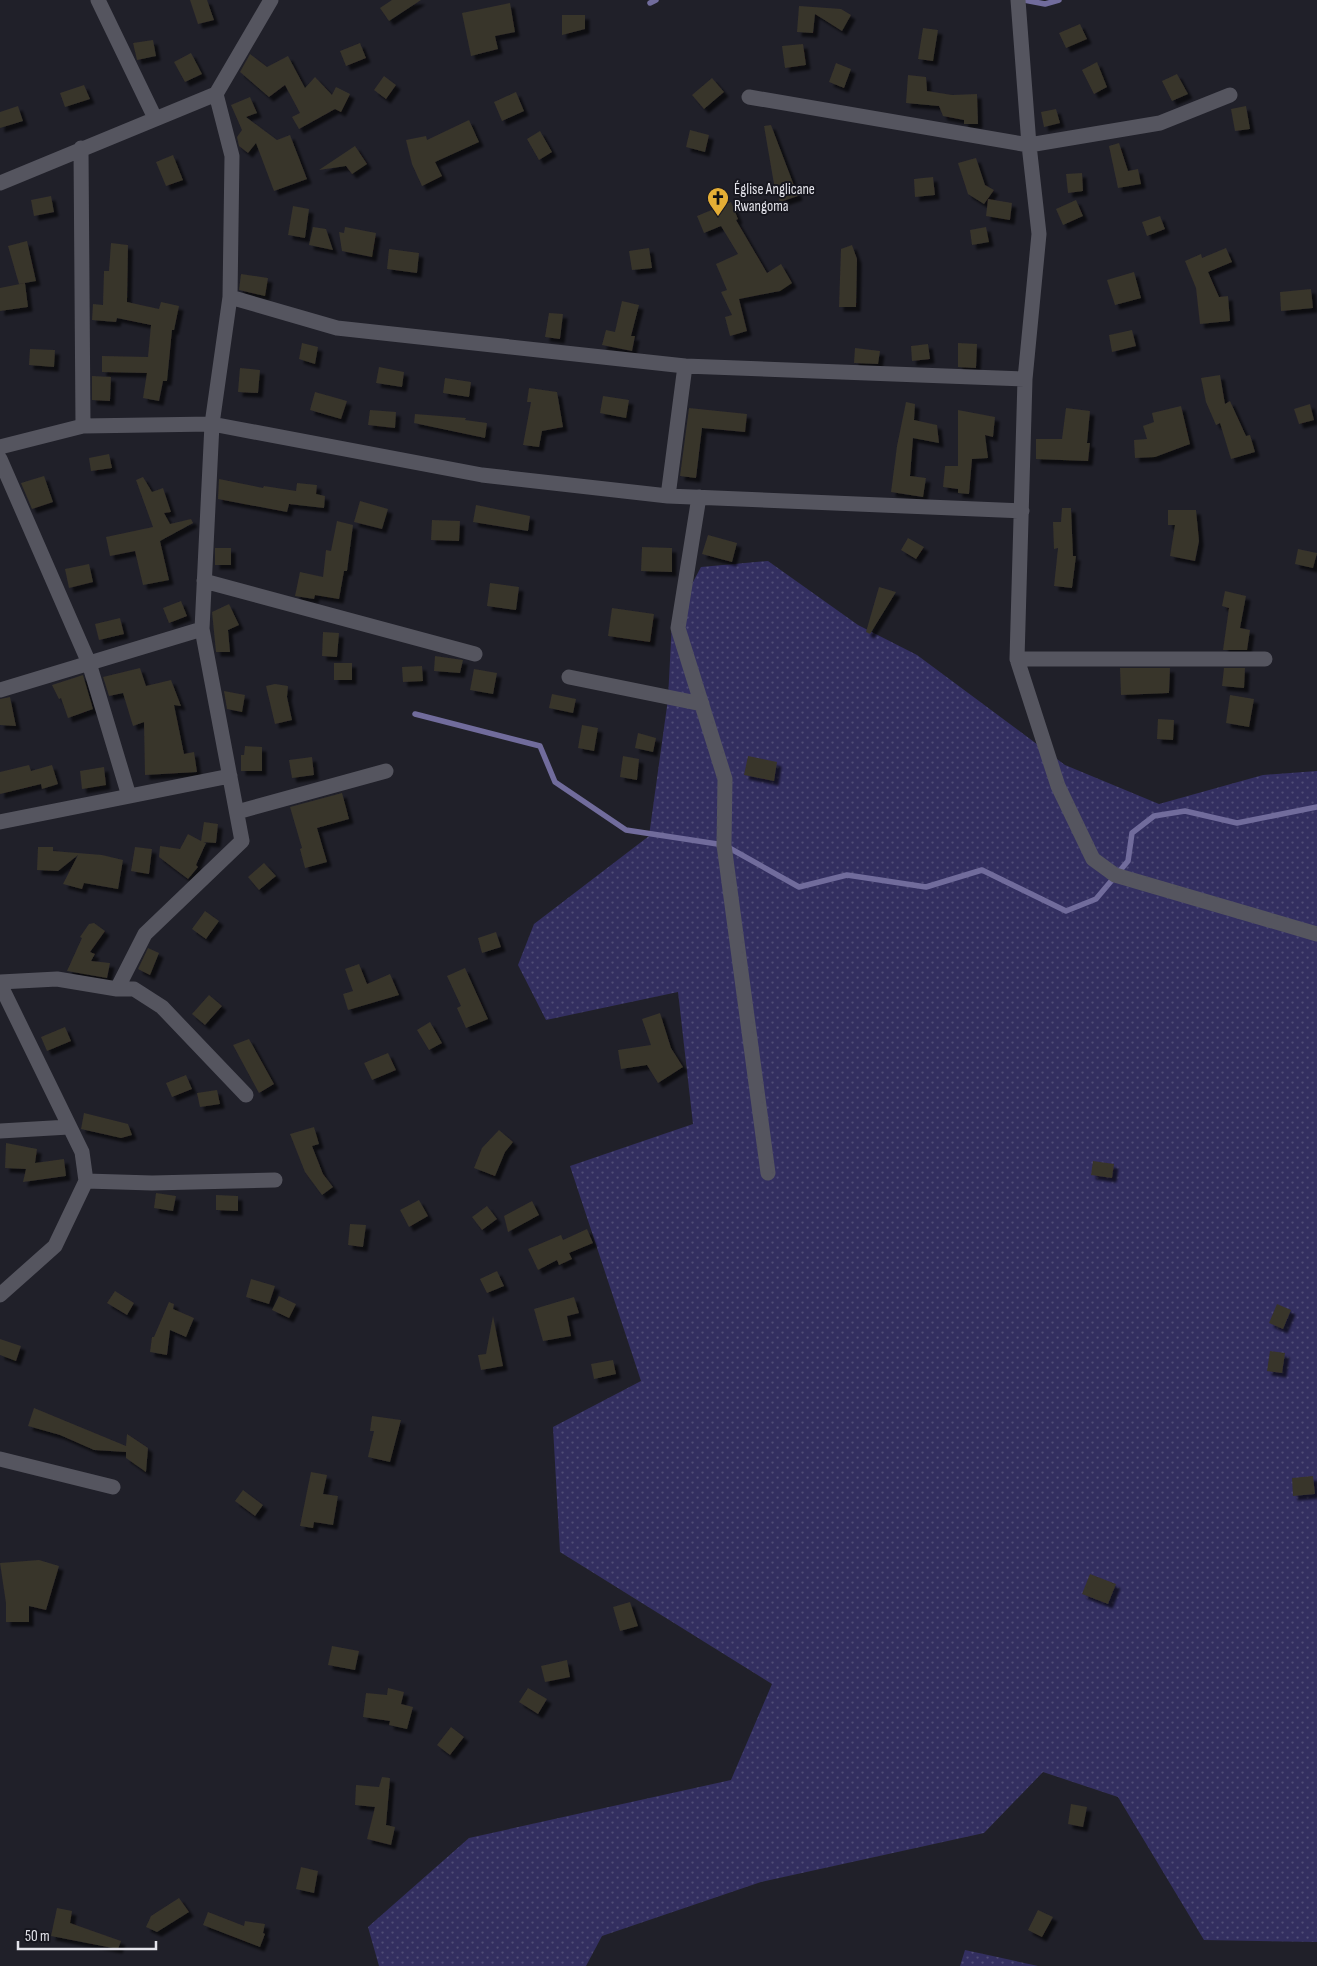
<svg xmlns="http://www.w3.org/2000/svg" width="1317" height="1966" font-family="'Sofia Sans Condensed',sans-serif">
	<defs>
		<pattern id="green-dots" width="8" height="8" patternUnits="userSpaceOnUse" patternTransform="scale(1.25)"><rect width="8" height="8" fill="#332f60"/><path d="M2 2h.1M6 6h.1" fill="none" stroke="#504d77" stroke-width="1.8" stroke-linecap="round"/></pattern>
		<filter id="shadow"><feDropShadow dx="4.5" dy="4.5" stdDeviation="1" flood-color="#0009"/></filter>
	</defs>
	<rect width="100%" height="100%" fill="#202029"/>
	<!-- green -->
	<path fill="url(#green-dots)" d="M768,561l90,64 59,30 148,110 94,39 104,-29 54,-4v1171l-113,-2 -86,-143 -75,-25 -59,61 -223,49 -159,54 -16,30h-207l-11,-39 101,-89 262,-58 41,-96 -212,-132 -7,-125 88,-46 -71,-215 123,-42 -15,-132 -132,28 -28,-55 16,-41 115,-88 19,-137 4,-78 29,-54z
		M965,1950l73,16h-78z"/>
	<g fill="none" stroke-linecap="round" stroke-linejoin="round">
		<!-- stream -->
		<path stroke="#716c9c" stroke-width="5.5" d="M1024,0l21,4 14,-4
			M650,3l6,-3
			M415,714l125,32 15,36 71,48 98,15 75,42 48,-12 79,12 56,-17 84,41 30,-12 32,-38 4,-28 22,-17 31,-5 52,12 80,-16"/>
	</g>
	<!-- building -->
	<path fill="#38342b" filter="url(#shadow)" d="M190,0h17l7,20 -16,4z
		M392,0h29l-32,21 -9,-13z
		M510,3l5,29 -20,4 3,13 -27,7 -9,-43z
		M799,6l42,3 10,6 -9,16 -27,-17 -2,19 -16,-1z
		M562,15h23v14l-23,6z
		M1080,24l7,15 -21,9 -7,-15z
		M923,28l15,2 -5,31 -15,-2z
		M153,40l3,16 -19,4 -4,-17z
		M360,43l6,15 -20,8 -6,-15z
		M803,44l3,21 -21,3 -3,-22z
		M191,53l11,21 -17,8 -11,-20z
		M250,54l17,13 21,-11 17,32 10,-11 17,18 4,-8 14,7 -9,18 -6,-3 -36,20 -7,-12 8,-4 -15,-28 -16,12 -29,-25z
		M1097,62l10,25 -13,7 -12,-24z
		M836,63l15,6 -7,19 -15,-6z
		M1177,74l11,20 -16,7 -10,-20z
		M908,75l18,2 1,14 25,4 25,-1 1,30h-14v-4l-21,-4 -4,-10 -33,-3z
		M384,76l12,9 -10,14 -12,-9z
		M712,78l12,14 -20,17 -12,-14z
		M84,85l6,14 -25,8 -5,-14z
		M516,92l8,19 -22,10 -8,-19z
		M250,97l7,16 -11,4 31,23 13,-5 17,44 -33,12 -18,-48 -8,10 -9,-7 -2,-9 5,-7 -11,-25z
		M18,106l5,15 -23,7v-16z
		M1246,106l4,23 -15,2 -4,-22z
		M1056,109l4,14 -16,4 -3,-15z
		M469,120l10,22 -44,20 7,14 -20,10 -10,-22 -6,-24 20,-4 1,4z
		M771,125l27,71 -18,6 -6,-18 -10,-58z
		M690,130l19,5 -4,17 -19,-5z
		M540,131l12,21 -13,8 -12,-21z
		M1119,143l9,28 10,-2 3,15 -23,4 -9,-42z
		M355,146l12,18 -15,10 -6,-8 -27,4z
		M173,155l10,25 -17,6 -10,-24z
		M976,158l9,27 9,5 -10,14 -16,-10 -10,-31z
		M1082,173l1,18 -15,2 -2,-19z
		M933,177l2,18 -20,2 -1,-18z
		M51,196l3,16 -20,4 -3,-16z
		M988,199l24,4 -2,17 -24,-4z
		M1076,200l7,16 -20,9 -7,-16z
		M731,202l7,17 -2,1 31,53 14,-9 11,19 -12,8 -41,8 8,32 -17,5 -5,-19 7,-2 -11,-23 6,-2 -11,-26 22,-10 -17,-28 -17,7 -7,-17z
		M293,206l16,3 -4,29 -17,-3z
		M1160,216l5,13 -18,7 -5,-14z
		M313,227l13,2 7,21 -24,-5z
		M345,227l31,6 -4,24 -30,-6 -3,-19 5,1z
		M986,227l3,15 -17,3 -2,-15z
		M27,241l9,40 -17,3 -11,-38z
		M111,243l17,2 -1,57 32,7 2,-7 18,4 -5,24h-2l-5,51h-4l-4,20 -16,-3 4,-25 -45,-1v-16l46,1 3,-32 -34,-7 -1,4 -24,-2 1,-16 10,1 1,-34h5z
		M852,245l5,14 -1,48h-17l2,-58z
		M649,248l3,20 -20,2 -3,-19z
		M1226,248l6,14 -24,10 11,25 9,-1 2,25 -30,3 -4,-36 -11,-27 16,-7 1,4z
		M389,249l30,4 -2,20 -30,-4z
		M1134,272l7,26 -26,7 -8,-25z
		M241,274l27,4 -3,18 -26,-6z
		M25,283l3,24 -28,4v-23z
		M1311,289l2,19 -32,3 -1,-19z
		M622,301l17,4 -8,31h4l-3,15 -30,-6 4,-15 9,2z
		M549,313l14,1 -3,25 -15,-2z
		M1132,330l4,16 -24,6 -3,-17z
		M302,343l16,4 -3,17 -16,-5z
		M958,343l19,1 -1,24 -18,-1z
		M928,344l2,15 -18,2 -1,-15z
		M855,348l25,3 -2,13 -24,-1z
		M30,349l25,1 -1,17 -25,-2z
		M379,367l25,5 -2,15 -26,-4z
		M240,368l20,2 -2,23 -20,-1z
		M1220,375l5,29 5,-3 16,35 4,-1 5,17 -24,7 -11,-36 -4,2 -10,-23 -5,-24z
		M92,376l19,1 -1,24 -18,-1z
		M445,378l26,4 -2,15 -26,-4z
		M529,388l28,4 6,35 -21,4 -3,16 -16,-2 8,-43h-4z
		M315,392l32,9 -6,18 -31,-9z
		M603,396l26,4 -3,18 -26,-5z
		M906,402l9,2 -1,16 23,5 2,18 -26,-5 -3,38 16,2 -3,19 -32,-5 6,-46z
		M1310,404l4,16 -15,4 -5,-15z
		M1181,406l9,38 -35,13 -20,1 -1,-18 13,-1 -4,-13 11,-4 -2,-9z
		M689,408l58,6 -2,18 -43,-4 -6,50 -16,-2z
		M1066,408l24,3 -3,32h3l-2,18 -52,-2v-20h26z
		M370,410l26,2 -1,16 -27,-3z
		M958,410l37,7 -2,20 -8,-2 3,23 -16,1 -3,35 -11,-1v-4l-15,-2 2,-21h13z
		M415,414l51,4 -1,2 22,3 -2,15 -71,-15z
		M109,454l3,14 -21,3 -2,-13z
		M44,476l9,26 -21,7 -11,-26z
		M143,477l9,15 11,-4 8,24 -7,1 6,11 21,-5 2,4 -33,18 9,39 -26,5 -8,-34 -25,5 -4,-19 47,-10 -17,-47z
		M219,479l44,9 1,-2 32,5 1,-8 20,2 -1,9 9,2 -1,12 -35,-4 -2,8 -69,-13z
		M360,501l28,8 -6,20 -28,-7z
		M476,505l54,11 -2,15 -55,-9z
		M1062,508h9l2,48h3l-4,32 -18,-2 4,-38 -4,1 -1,-27h8z
		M1168,510h28l3,31 -4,20 -25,-5 5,-31h-7z
		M432,520l28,1 -1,20 -28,-1z
		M337,521l16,4 -6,46h-3l-5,28 -24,-4 -1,4 -19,-3 5,-24 23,5 3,-27 5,1z
		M708,535l29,8 -5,19 -30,-8z
		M908,538l16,9 -8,12 -15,-9z
		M642,547l30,1v24l-31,-1z
		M215,548h16v17h-16z
		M1298,549l19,4 -4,15 -18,-4z
		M89,564l4,18 -24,6 -4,-19z
		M490,583l29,4 -3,23 -29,-4z
		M879,587l17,5 -26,42 -4,-2z
		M1225,591l21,5 -6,32 10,2 -3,20h-24l6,-42 -7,-2z
		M181,601l6,15 -18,7 -6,-15z
		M229,604l10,21 -11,5 2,22h-14l-4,-40z
		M612,608l42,6 -4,28 -42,-6z
		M120,618l4,16 -25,6 -4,-16z
		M323,632l16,1 -2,24 -15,-1z
		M435,656l28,4 -3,13 -26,-2z
		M334,663h18v17h-18z
		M422,666l1,15 -20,1 -1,-15z
		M140,668l6,18 25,-6 10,26 -7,-1 10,49 10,-2 3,20 -52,3 -1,-53 -11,4 -10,-33 -14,3 -6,-19z
		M1120,668h50l-1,25 -48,2z
		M1224,668h21l-1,20 -22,-2z
		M474,669l23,4 -4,21 -23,-4z
		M83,675l10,34 -25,9 -7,-20 -2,1 -7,-14z
		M275,684l13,2 -1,11 5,23 -17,4 -9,-38z
		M224,691l21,4 -3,17 -15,-3z
		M552,694l24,5 -3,14 -24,-5z
		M1230,695l24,4 -5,28 -23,-4z
		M10,697l6,29 -16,-1v-26z
		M1158,719l16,1 -1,20 -16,-1z
		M582,725l16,3 -4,23 -16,-3z
		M638,733l18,5 -3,14 -18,-4z
		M245,746l17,1v24h-21v-16h3z
		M623,756l16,3 -2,21 -17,-3z
		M748,756l29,6 -3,19 -30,-6z
		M312,757l2,18 -22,3 -3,-18z
		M29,765l2,6 21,-6 6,19 -16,5 -1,-5 -41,10v-22z
		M104,767l2,18 -24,4 -2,-18z
		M342,793l7,26 -32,9 10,34 -22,6 -5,-19 2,-1 -12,-41z
		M204,822l14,2 -2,19 -13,-1 3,1 -10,22 2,2 -10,12 -29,-22 1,-11 20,3 8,-15 13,7z
		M38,847h15v4l49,4 21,5 -5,29 -34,-6 -2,6 -19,-5 15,-29 -20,16 -21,-1z
		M135,847l17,2 -3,25 -18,-3z
		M264,863l12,13 -17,14 -11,-13z
		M205,911l14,10 -13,18 -14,-10z
		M94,923l11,8 -15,21 5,2 -4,7 19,2 -3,15 -40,-7 15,-33 -2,-1 9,-13z
		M496,932l5,15 -19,6 -4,-15z
		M148,948l11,5 -9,22 -12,-6z
		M359,964l8,20 23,-10 9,21 -51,15 -5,-16 10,-3 -8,-22z
		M465,968l23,51 -22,9 -9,-20 4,-2 -14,-30z
		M209,995l13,11 -17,19 -13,-11z
		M660,1013l11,35 12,19 -25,16 -11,-18 -26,4 -3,-19 33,-5 -9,-26z
		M430,1022l12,21 -13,7 -12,-20z
		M65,1027l6,14 -24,10 -6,-14z
		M249,1039l25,45 -15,9 -26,-48z
		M388,1053l8,17 -24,10 -8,-17z
		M186,1075l6,14 -20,8 -6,-14z
		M217,1090l3,14 -20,3 -3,-14z
		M84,1113l44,11 4,11 -11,3 -40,-9z
		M314,1127l5,17 -7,2 11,28 10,13 -11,8 -17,-23 -15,-38z
		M499,1130l14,12 -8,10 -10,24 -21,-8 8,-20z
		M6,1143l31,6 -2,14 29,-4 2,17 -43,6 3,-13 -21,-1z
		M1093,1161l21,3 -2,14 -21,-3z
		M156,1193l20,3 -3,15 -19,-3z
		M216,1195l22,1v15l-22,-1z
		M419,1200l9,16 -19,11 -9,-17z
		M532,1201l7,14 -31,17 -4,-16z
		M487,1206l10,13 -15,11 -10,-13z
		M350,1224l16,1 -3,22 -15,-2z
		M587,1229l6,14 -24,10 3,6 -13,6 -2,-5 -19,10 -10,-21 33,-14 2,5z
		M497,1271l7,15 -17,7 -7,-14z
		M251,1279l24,7 -6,18 -23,-7z
		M115,1291l19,12 -7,12 -20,-12z
		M279,1296l17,8 -7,14 -17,-8z
		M574,1297l5,16 -12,3 4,20 -28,5 -9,-32z
		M169,1302l5,2 -1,5 21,9 -8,19 -16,-7 -3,25 -17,-3 2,-15h2z
		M1277,1304l14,6 -8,19 -14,-6z
		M493,1316l10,50 -22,4 -3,-15 8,-1z
		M0,1339l21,7 -5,15 -16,-6z
		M1270,1351l15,2 -3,20 -15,-2z
		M613,1360l3,14 -22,5 -3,-15z
		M34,1408l92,38 1,-12 21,14 -2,24 -20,-14v-6l-32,-2 -34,-15 -32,-9z
		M372,1416l29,4 -11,42 -22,-5 6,-26h-4z
		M311,1472l16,3 -4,19 15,2 -5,29 -19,-3 -1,6 -13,-2z
		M1313,1476l2,18 -22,2 -1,-18z
		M243,1490l20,15 -8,11 -20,-15z
		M39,1560l20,6 -13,44 -17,-4v16h-23v-19l-6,-40z
		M1090,1574l26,10 -8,20 -26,-10z
		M630,1602l8,24 -18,5 -7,-24z
		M332,1646l27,5 -4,19 -27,-5z
		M567,1660l3,17 -25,5 -4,-16z
		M388,1688l16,4 -3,12 12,3 -6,22 -18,-4 1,-4 -27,-4 3,-24 21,2z
		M528,1688l19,11 -9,15 -19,-12z
		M451,1727l13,10 -14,18 -13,-10z
		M382,1777l8,1 -4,47 9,2 -4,18 -24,-6 8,-32 -20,-2 1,-20 23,2z
		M1071,1804l16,3 -4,20 -15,-3z
		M301,1867l17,4 -4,22 -18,-4z
		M179,1898l10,14 -32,20 -11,-5 5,-11z
		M57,1908l15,3 -2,12 51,18 -3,8 -67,-13z
		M1038,1910l15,7 -11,20 -14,-7z
		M208,1912l36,14 1,-5 20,3 -2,9 2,1 -5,13 -57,-22z"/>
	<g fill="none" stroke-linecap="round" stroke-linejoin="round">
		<!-- minor -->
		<path stroke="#55555f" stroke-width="15" d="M98,0l57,118
			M1018,0l11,145 10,89 -14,145 -8,280 41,127 35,73 22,16 202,59
			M749,97l280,48 131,-22 70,-28
			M81,148l2,278
			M0,183l216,-89 55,-94
			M230,297l107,31 348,38 340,13
			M0,447l83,-21 129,-2 270,51 186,21 354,15
			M0,459l89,204 40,133
			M668,496l17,-130
			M699,497l-21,131 47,151 -1,66 44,328
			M204,581l271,73
			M1017,659h248
			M569,677l133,27
			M0,690l202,-61
			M237,812l149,-41
			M0,822l230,-46
			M0,982l57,-3 60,10h17l28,18 84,88
			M0,984l82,168 4,29 -31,65 -55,49
			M117,989l28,-55 97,-93 -40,-212 10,-205 18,-127 2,-141 -16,-62
			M0,1131l69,-4
			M86,1181l66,2 123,-3
			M0,1459l113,28"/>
	</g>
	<!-- icons -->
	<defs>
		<g id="church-pin" transform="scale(1.125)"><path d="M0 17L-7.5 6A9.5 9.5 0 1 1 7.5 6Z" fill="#e4ae35" stroke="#17171f"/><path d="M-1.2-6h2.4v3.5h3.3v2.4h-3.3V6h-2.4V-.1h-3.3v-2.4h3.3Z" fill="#111"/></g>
	</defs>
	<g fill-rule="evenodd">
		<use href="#church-pin" x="718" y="198"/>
	</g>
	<g text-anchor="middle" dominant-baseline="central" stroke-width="4" stroke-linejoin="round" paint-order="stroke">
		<!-- poi labels -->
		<g font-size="15" fill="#e3e3ea" stroke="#17171f" text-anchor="start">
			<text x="734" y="189">Église Anglicane<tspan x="734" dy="17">Rwangoma</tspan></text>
		</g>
	</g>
	<!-- scale -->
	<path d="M18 1941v8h138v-8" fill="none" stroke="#e3e3ea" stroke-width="2.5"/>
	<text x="25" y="1941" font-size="15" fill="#e3e3ea" stroke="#17171f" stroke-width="4" paint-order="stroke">50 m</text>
</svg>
